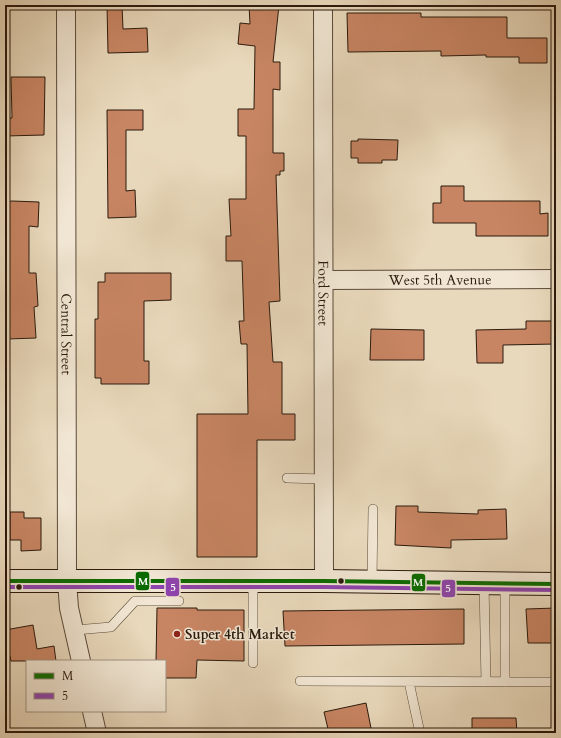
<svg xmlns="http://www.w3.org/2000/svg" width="561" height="738" font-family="Cardo,serif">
	<rect width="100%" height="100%" fill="#e9d9bc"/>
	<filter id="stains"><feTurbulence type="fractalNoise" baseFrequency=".005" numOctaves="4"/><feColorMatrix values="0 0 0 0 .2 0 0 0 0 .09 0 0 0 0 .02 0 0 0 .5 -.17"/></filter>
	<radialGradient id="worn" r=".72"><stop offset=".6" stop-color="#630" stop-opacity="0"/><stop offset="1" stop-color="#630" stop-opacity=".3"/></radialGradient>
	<!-- building -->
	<path fill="#c88563" stroke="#2a1a0d" d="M107,5h15l1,24 24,-1 1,24 -40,1z
		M249,5h30l-6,57h7v28l-7,-1v64h11v18h-4v4h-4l4,126 -11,1 4,60h9v52h13v26h-38v117h-60v-143h51l-1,-70h-6l-2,-23h5l-2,-60h-16v-25h5l-2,-37h17v-63h-8v-27h16l1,-63 -17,-2 2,-21 10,1z
		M347,13h74v4h86v21h40v25h-28v-6h-33v-2l-45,1v-5l-93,1z
		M11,77h34l-1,58 -39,1v-18h7z
		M107,110h36v20h-17v61l9,-1 1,27 -28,1z
		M358,139l40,1 -1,20h-15v3h-24v-5h-7v-17h7z
		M441,186h23v15h76v13l8,-1v23h-72v-13h-43v-20h8z
		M12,201l27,1 -1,25 -9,-1v47h7l2,33 -4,1 2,31 -29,1 -2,-35v-102z
		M105,273h66v27l-27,1v60h5v23h-48v-6h-6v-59h3v-37h7z
		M526,321h30v23l-53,1v18h-26l-1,-33 50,-1z
		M371,329l53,1v30h-54z
		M396,506h22v6l60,2v-4l28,-1 1,30 -56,1v8l-56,-3z
		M10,512h14v6h17v32l-20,1v-11h-11z
		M157,608h40v2h47v51l-47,-1 -1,18h-31v-17h-9z
		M556,608v35h-28l-2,-34z
		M464,609v35l-179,2 -2,-35z
		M33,625l4,24 17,-3 2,15h-45l-1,-5 -5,1v-27z
		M366,703l6,30h-43l-5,-21z
		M472,718h44l1,15h-45z"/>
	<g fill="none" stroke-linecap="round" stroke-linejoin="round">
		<!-- lane casing -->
		<g stroke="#5a4a39" stroke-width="10">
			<path id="lane" d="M287,478l37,1
				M253,581v82
				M372,581l1,-72
				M484,583l2,99
				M505,584v98
				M75,630l36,-3 24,-26h44
				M300,681l256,1
				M409,682l11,51"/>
		</g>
		<!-- street casing -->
		<g stroke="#5a4a39" stroke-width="20">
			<g id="street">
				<path id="s1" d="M66,5l1,576 2,27 12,53"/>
				<path id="s2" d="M323,5l1,576"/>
				<path id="s3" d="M323,280l233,-1"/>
				<path d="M92,711l5,22"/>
			</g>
		</g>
		<!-- secondary casing -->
		<g stroke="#2a1a0d" stroke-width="24">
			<path id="secondary" d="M5,581h319l232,3"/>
		</g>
		<!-- lane -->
		<use href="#lane" stroke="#f1e6d3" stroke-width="9"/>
		<!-- street -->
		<use href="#street" stroke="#f1e6d3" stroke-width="18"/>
		<!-- secondary -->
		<use href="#secondary" stroke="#f1e6d3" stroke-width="22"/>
		<!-- bus-1 casing -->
		<g stroke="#f1e6d3" stroke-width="7">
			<path id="bus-1" d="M5,581h319l232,3"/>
		</g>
		<!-- bus-2 casing -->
		<g stroke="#f1e6d3" stroke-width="7">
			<path id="bus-2" d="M5,587h319l232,3"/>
		</g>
		<!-- bus-1 -->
		<use href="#bus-1" stroke="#0c6b00" stroke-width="4"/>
		<!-- bus-2 -->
		<use href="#bus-2" stroke="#8e44ad" stroke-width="4"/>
	</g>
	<!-- markers -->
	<g fill="#2a1a0d" stroke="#f1e6d3" stroke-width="1.5">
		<circle cx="341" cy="581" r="3.5"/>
		<circle cx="19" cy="587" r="3.5"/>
	</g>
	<circle fill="#8f2418" stroke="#f1e6d3" stroke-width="1.5" cx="177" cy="634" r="4"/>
	<g text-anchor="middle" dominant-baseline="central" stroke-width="3" stroke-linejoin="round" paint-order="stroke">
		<!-- street labels -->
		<g font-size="14" fill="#2a1a0d" stroke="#f1e6d3">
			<text stroke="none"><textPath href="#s3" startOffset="117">West 5th Avenue</textPath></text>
			<text stroke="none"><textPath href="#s2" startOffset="288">Ford Street</textPath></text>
			<text stroke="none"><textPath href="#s1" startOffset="329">Central Street</textPath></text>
		</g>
		<!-- poi labels -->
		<g font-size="14" font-weight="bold" fill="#2a1a0d" stroke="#f1e6d3" text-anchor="start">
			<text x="185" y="634">Super 4th Market</text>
		</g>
	</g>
	<g stroke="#f1e6d3" stroke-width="1.5">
		<rect x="135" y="571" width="15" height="20" rx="4" fill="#0c6b00"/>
		<rect x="411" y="573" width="15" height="19" rx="4" fill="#0c6b00"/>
		<rect x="165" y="577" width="15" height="20" rx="4" fill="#8e44ad"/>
		<rect x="441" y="579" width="15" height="19" rx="4" fill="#8e44ad"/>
	</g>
	<g font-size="11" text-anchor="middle" font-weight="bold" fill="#fff">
		<text x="143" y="585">M</text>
		<text x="418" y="586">M</text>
		<text x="173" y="591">5</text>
		<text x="448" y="592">5</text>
	</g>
	<!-- margin -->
	<rect width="561" height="738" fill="none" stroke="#e9d9bc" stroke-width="20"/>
	<rect x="6" y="6" width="549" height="726" fill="none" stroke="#2a1a0d" stroke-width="2"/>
	<rect x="10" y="10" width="541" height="718" fill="none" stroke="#2a1a0d"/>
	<!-- legend -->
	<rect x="26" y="660" width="140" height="52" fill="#f1e6d3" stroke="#a19484"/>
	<rect x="34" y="673" width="20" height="6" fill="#0c6b00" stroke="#a19484"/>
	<text x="62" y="680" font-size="12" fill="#2a1a0d">M</text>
	<rect x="34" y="693" width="20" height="6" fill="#8e44ad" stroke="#a19484"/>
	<text x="62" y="700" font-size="12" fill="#2a1a0d">5</text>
	<rect width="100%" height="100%" filter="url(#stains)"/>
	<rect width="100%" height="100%" fill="url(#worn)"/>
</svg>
